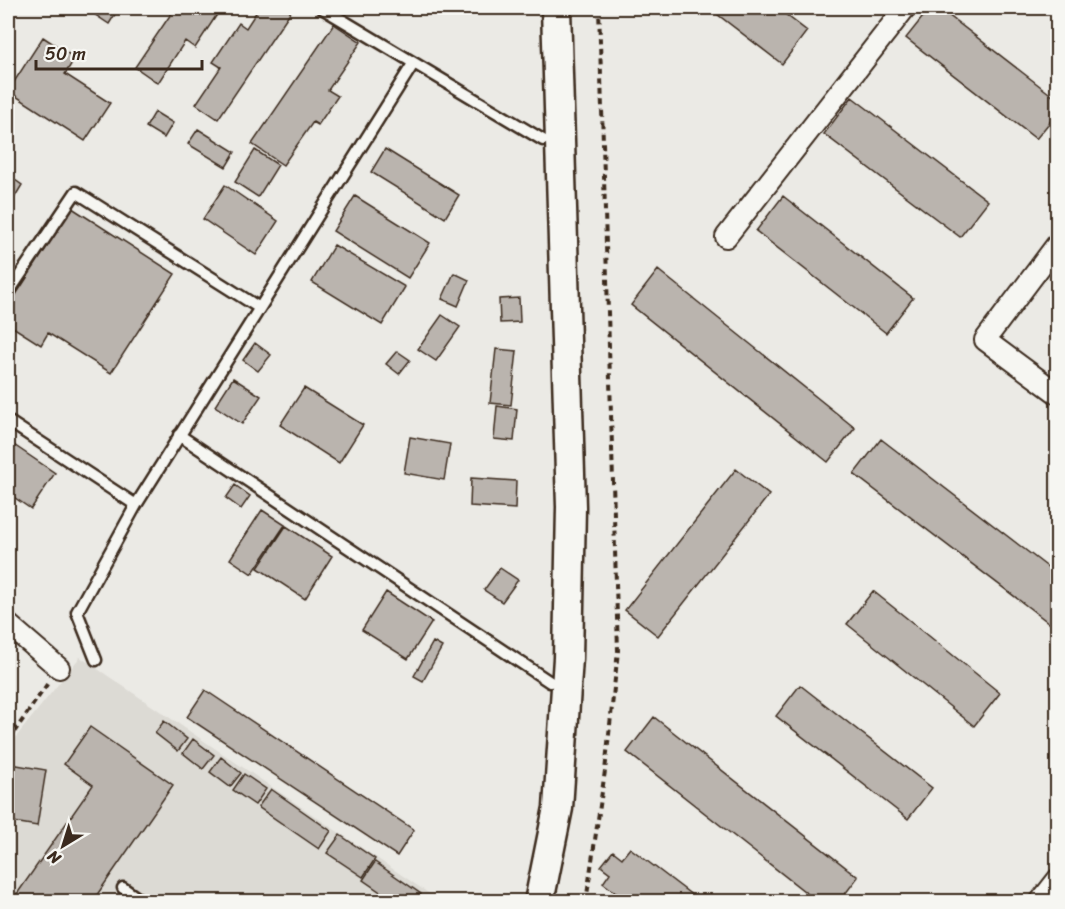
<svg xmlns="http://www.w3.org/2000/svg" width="1065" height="909" font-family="Sriracha,sans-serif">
	<rect width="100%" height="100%" fill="#ebeae5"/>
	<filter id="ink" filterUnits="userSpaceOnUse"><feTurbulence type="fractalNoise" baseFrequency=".0167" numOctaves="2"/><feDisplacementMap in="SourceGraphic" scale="12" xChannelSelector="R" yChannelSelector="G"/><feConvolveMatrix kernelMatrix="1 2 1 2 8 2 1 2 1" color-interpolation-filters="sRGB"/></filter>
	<g filter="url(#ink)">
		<!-- built -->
		<path fill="#dcdad4" d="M80,657l360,244 -432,1v-155z"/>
		<!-- building -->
		<path fill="#bab4ae" stroke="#3b2a1e" stroke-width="1.5" d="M98,8h21l-10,16 -15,-10z
			M175,8h41l4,2 -25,38 -10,-7 -27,42 -23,-16z
			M259,8h34l-75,111 -22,-15 25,-37 -8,-5 26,-39 7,5z
			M709,8h68l30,23 -25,33z
			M930,8h9l119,92v12l-22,27 -130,-101z
			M334,24l27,18 -33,48 10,6 -20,29 -5,-3 -30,43 -31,-21z
			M43,37l32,21 -10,16 45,29 -25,38 -77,-50z
			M852,97l136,104 -28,36 -136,-103z
			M155,112l18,11 -9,15 -18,-11z
			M198,129l37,23 -9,15 -38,-23z
			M385,149l74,46 -14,23 -74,-46z
			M255,150l23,15 -20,32 -23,-15z
			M8,175l14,10 -14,23z
			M225,185l53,36 -22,34 -53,-36z
			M355,196l75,47 -22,35 -75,-47z
			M783,196l130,102 -27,35 -130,-102z
			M72,208l103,66 -64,99 -63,-40 -7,12 -33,-21v-17z
			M334,245l71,42 -23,38 -70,-43z
			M658,270l197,158 -27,34 -197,-157z
			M454,273l15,7 -11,26 -16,-7z
			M519,298l1,24 -20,1 -1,-24z
			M442,315l18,12 -24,34 -18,-12z
			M255,343l16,12 -13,16 -15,-11z
			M496,349l21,2 -6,54 -21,-2z
			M397,351l13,9 -11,14 -13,-10z
			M233,378l28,18 -19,28 -27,-18z
			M304,388l59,37 -24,38 -59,-38z
			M497,406l20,3 -3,32 -20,-2z
			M410,437l40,7 -6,36 -40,-7z
			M881,439l177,136 -1,54 -203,-155z
			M8,441l47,32 -24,36 -23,-16z
			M736,469l33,26 -111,141 -33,-26z
			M471,478l45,3 -1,28 -45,-3z
			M235,485l15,11 -9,13 -15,-11z
			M262,510l23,15 -33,49 -22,-15z
			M286,526l46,30 -27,43 -47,-31z
			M500,568l18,12 -16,22 -18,-12z
			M873,591l127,102 -26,33 -127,-102z
			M386,592l46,30 -24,37 -46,-29z
			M433,642l9,5 -19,34 -9,-5z
			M800,685l132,103 -24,31 -132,-103z
			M205,690l209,140 -17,26 -210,-139z
			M654,717l204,160 -19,25h-21l-191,-150z
			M164,721l23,18 -9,12 -23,-18z
			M90,727l83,58 -81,117h-84v-15l9,7 76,-109 -29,-21z
			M193,739l21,16 -11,14 -20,-16z
			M221,757l20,16 -11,14 -20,-15z
			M11,764l35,6 -9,56 -29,-5v-38z
			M244,774l22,15 -11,16 -22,-15z
			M271,789l60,42 -12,18 -61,-42z
			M340,835l35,24 -12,18 -36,-24z
			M630,848l71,54h-73l-25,-19 7,-10 -9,-7 12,-15 9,7z
			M375,862l46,32 -6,8h-20l-32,-22z"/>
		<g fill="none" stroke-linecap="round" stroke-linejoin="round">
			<!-- lane casing -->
			<g stroke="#3b2a1e" stroke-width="15">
				<path id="lane" d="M322,8l221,132
					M8,293l68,-101 182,115
					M8,421l128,84
					M179,435l371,247
					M96,660l-19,-48 59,-107 277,-441
					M123,888l20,14"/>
			</g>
			<!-- street casing -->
			<g stroke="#3b2a1e" stroke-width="24">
				<path id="street" d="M726,237l179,-229
					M1058,243l-73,97 73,54
					M8,624l51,44
					M1040,902l18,-23"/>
			</g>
			<!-- secondary casing -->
			<g stroke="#3b2a1e" stroke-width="33">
				<path id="secondary" d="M539,902l19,-94 10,-150 3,-151 -15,-499"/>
			</g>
			<!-- path -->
			<path stroke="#3b2a1e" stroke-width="4" stroke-dasharray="6 4.5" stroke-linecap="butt" d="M8,741l40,-58
				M586,902l19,-131 13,-120 -19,-643"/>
			<!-- lane -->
			<use href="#lane" stroke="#f6f6f2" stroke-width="10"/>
			<!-- street -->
			<use href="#street" stroke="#f6f6f2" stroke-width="20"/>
			<!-- secondary -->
			<use href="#secondary" stroke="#f6f6f2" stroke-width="28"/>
		</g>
	</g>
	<!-- margin -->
	<rect width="1065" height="909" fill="none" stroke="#f6f6f2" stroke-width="30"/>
	<rect x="15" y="15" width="1035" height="879" fill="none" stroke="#3b2a1e" stroke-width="2" filter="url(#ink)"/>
	<!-- north arrow -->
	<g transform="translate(63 846) rotate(218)" stroke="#f6f6f2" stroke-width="4.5" paint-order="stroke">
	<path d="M0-4.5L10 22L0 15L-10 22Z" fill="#3b2a1e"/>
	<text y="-9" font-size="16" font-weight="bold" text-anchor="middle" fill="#3b2a1e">N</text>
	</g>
	<!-- scale -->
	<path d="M36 60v9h166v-9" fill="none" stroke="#3b2a1e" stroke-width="3"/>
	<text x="45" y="60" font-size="18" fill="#3b2a1e" stroke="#f6f6f2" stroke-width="4.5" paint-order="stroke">50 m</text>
</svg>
